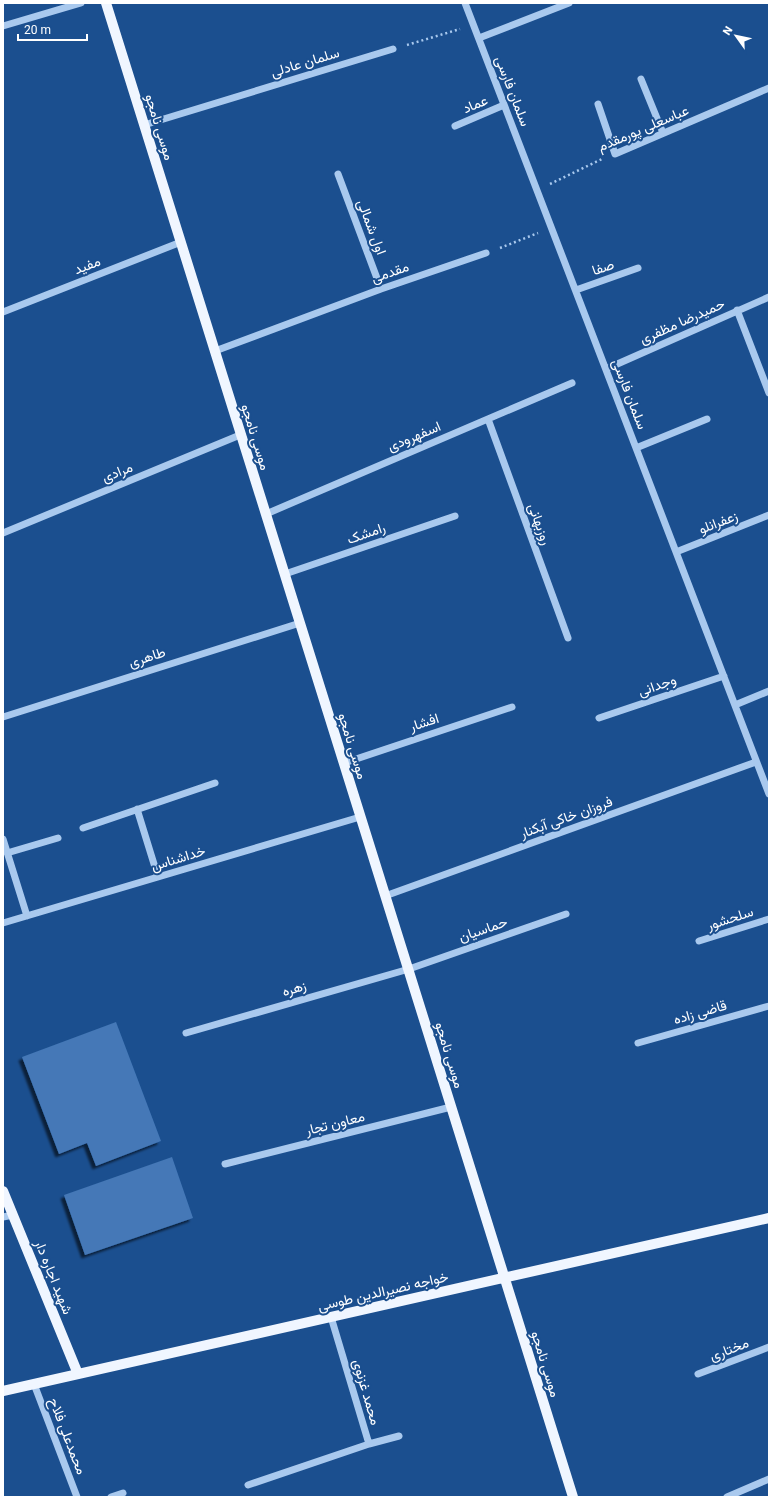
<svg xmlns="http://www.w3.org/2000/svg" width="772" height="1500" font-family="Roboto,Vazirmatn,sans-serif">
	<defs>
		<filter id="shadow"><feDropShadow dx="-3.5" dy="3.5" stdDeviation="1" flood-color="#0009"/></filter>
	</defs>
	<rect width="100%" height="100%" fill="#1b4f8f"/>
	<!-- building -->
	<path fill="#4478b7" filter="url(#shadow)" d="M116,1022l45,119 -65,25 -9,-23 -28,11 -37,-97z
		M172,1157l21,61 -108,37 -21,-60z"/>
	<g fill="none" stroke-linecap="round" stroke-linejoin="round">
		<!-- path -->
		<path stroke="#a9c9ee" stroke-width="2.5" stroke-dasharray="2 3" stroke-linecap="butt" d="M407,45l53,-16
			M550,184l52,-25
			M500,248l38,-15"/>
		<!-- minor -->
		<path stroke="#a9c9ee" stroke-width="7" d="M465,3l304,791
			M3,26l78,-23
			M479,38l90,-35
			M641,79l22,54
			M598,104l17,50 154,-66
			M144,125l249,-76
			M455,126l49,-21
			M338,174l43,115
			M576,290l62,-22
			M737,310l32,83
			M3,312l178,-70
			M215,351l166,-62 105,-36
			M606,369l163,-72
			M488,419l80,219
			M636,448l71,-29
			M266,514l306,-131
			M3,533l237,-98
			M676,552l93,-37
			M285,574l170,-58
			M735,705l34,-14
			M3,717l297,-94
			M599,718l125,-42
			M344,763l168,-56
			M137,809l21,68
			M83,828l132,-45
			M3,839l24,77
			M7,853l51,-15
			M385,896l371,-134
			M3,923l357,-106
			M699,941l70,-22
			M186,1033l223,-64 157,-55
			M638,1043l131,-37
			M225,1164l226,-57
			M3,1217l10,-2
			M331,1317l38,127 30,-8
			M698,1374l71,-27
			M34,1384l43,113
			M248,1485l121,-41
			M111,1497l12,-4
			M727,1497l42,-18"/>
		<!-- major -->
		<path stroke="#f0f6ff" stroke-width="10" d="M106,3c157,498 311,996 467,1494
			M3,1191l75,183
			M3,1391l766,-173"/>
	</g>
	<g text-anchor="middle" dominant-baseline="central" stroke-width="4" stroke-linejoin="round" paint-order="stroke">
		<!-- street labels -->
		<g font-size="14" fill="#fff" stroke="#1b4f8f">
			<text transform="translate(305 62) rotate(-17)">سلمان عادلی</text>
			<text transform="translate(513 91) rotate(69)">سلمان فارسی</text>
			<text transform="translate(475 104) rotate(-23)">عماد</text>
			<text transform="translate(160 127) rotate(73)">موسی نامجو</text>
			<text transform="translate(643 128) rotate(-23)">عباسعلی پورمقدم</text>
			<text transform="translate(372 227) rotate(69)">اول شمالی</text>
			<text transform="translate(87 265) rotate(-21)">مفید</text>
			<text transform="translate(603 267) rotate(-19)">صفا</text>
			<text transform="translate(390 272) rotate(-19)">مقدمی</text>
			<text transform="translate(682 321) rotate(-24)">حمیدرضا مظفری</text>
			<text transform="translate(630 394) rotate(69)">سلمان فارسی</text>
			<text transform="translate(414 436) rotate(-23)">اسفهرودی</text>
			<text transform="translate(256 437) rotate(73)">موسی نامجو</text>
			<text transform="translate(117 472) rotate(-22)">مرادی</text>
			<text transform="translate(718 522) rotate(-21)">زعفرانلو</text>
			<text transform="translate(540 524) rotate(70)">روزبهانی</text>
			<text transform="translate(366 533) rotate(-19)">رامشک</text>
			<text transform="translate(147 657) rotate(-18)">طاهری</text>
			<text transform="translate(657 685) rotate(-19)">وجدانی</text>
			<text transform="translate(424 722) rotate(-18)">افشار</text>
			<text transform="translate(353 746) rotate(73)">موسی نامجو</text>
			<text transform="translate(566 817) rotate(-20)">فروزان خاکی آبکنار</text>
			<text transform="translate(178 858) rotate(-17)">خداشناس</text>
			<text transform="translate(730 918) rotate(-18)">سلحشور</text>
			<text transform="translate(483 929) rotate(-19)">حماسیان</text>
			<text transform="translate(294 988) rotate(-16)">زهره</text>
			<text transform="translate(700 1012) rotate(-16)">قاضی زاده</text>
			<text transform="translate(450 1055) rotate(73)">موسی نامجو</text>
			<text transform="translate(335 1123) rotate(-14)">معاون تجار</text>
			<text transform="translate(54 1277) rotate(68)">شهید اجاره دار</text>
			<text transform="translate(383 1291) rotate(-13)">خواجه نصیرالدین طوسی</text>
			<text transform="translate(729 1349) rotate(-21)">مختاری</text>
			<text transform="translate(546 1364) rotate(73)">موسی نامجو</text>
			<text transform="translate(367 1392) rotate(74)">محمد غزنوی</text>
			<text transform="translate(68 1436) rotate(69)">محمدعلی فلاح</text>
		</g>
	</g>
	<!-- border -->
	<rect width="772" height="1500" fill="none" stroke="#ffffff" stroke-width="8"/>
	<!-- north arrow -->
	<g transform="translate(736 36) rotate(303)" stroke="#1b4f8f" stroke-width="3" paint-order="stroke">
	<path d="M0-3L7 15L0 10L-7 15Z" fill="#ffffff"/>
	<text y="-6" font-size="11" font-weight="bold" text-anchor="middle" fill="#ffffff">N</text>
	</g>
	<!-- scale -->
	<path d="M18 34v6h69v-6" fill="none" stroke="#ffffff" stroke-width="2"/>
	<text x="24" y="34" font-size="12" fill="#ffffff" stroke="#1b4f8f" stroke-width="3" paint-order="stroke">20 m</text>
</svg>
